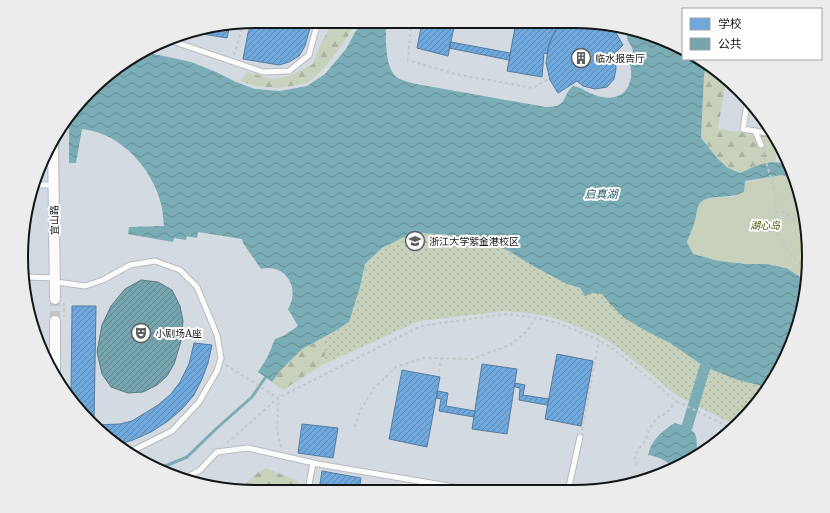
<svg xmlns="http://www.w3.org/2000/svg" width="830" height="513" font-family="'Noto Serif','Noto Sans SC',serif">
	<defs>
		<pattern id="grass-dots" width="8" height="8" patternUnits="userSpaceOnUse"><rect width="8" height="8" fill="#c7d1bb"/><path d="M2 2h.1M6 6h.1" fill="none" stroke="#aab3a0" stroke-width="1.8" stroke-linecap="round"/></pattern>
		<pattern id="forest-firs" width="22" height="20" patternUnits="userSpaceOnUse"><rect width="22" height="20" fill="#c7d1bb"/><path d="M5 1l3.5 6h-7zM16 11l3.5 6h-7z" fill="#aab3a0"/></pattern>
		<pattern id="water-waves" width="16" height="10" patternUnits="userSpaceOnUse"><rect width="16" height="10" fill="#7badb6"/><path d="M0 5q4-4 8 0t8 0" fill="none" stroke="#648c93"/></pattern>
		<pattern id="schools-hatch" width="6" height="6" patternUnits="userSpaceOnUse"><rect width="6" height="6" fill="#6fa8dc"/><path d="M-1 1l2-2M0 6l6-6M5 7l2-2" fill="none" stroke="#5a88b1"/></pattern>
		<pattern id="public-hatch" width="6" height="6" patternUnits="userSpaceOnUse"><rect width="6" height="6" fill="#76a5af"/><path d="M-1 1l2-2M0 6l6-6M5 7l2-2" fill="none" stroke="#60858d"/></pattern>
	</defs>
	<rect width="100%" height="100%" fill="#e3e6e8"/>
	<!-- built -->
	<path fill="#d3dae1" d="M257,21l347,2 59,16 20,11v9h15l19,11 60,69 30,87 -6,91 -41,83 -69,61 -42,19 -60,11 -363,-1 -59,-16 -54,-31 -52,-55 -28,-56 -12,-76 12,-75 28,-56 52,-55 68,-37z"/>
	<!-- grass -->
	<path fill="url(#grass-dots)" d="M420,233l22,1 33,6 32,10 26,16 34,18 26,9h9l8,11 38,28 22,11 35,24 55,19 6,1 -6,13 -26,23 -7,-2 -48,-24 -62,-50 -17,-11 -42,-17 -21,-5 -31,-3 -87,10 -97,44 4,-13 -7,-12 30,-18 11,-35 5,-23 17,-16 20,-10z"/>
	<!-- forest -->
	<path fill="url(#forest-firs)" d="M334,21l23,1 -15,23 -17,22 -17,16 -29,5 -24,-2 -14,-5 6,-9 24,7 16,-2 26,-13 8,-21z
		M706,64l11,6 9,10 -8,49 57,8 1,24 -22,5 -14,7 -12,-5 -10,-9 -17,-21 3,-62z
		M319,340l7,12 -4,13 -39,25 -11,-8 9,-12 21,-22z
		M266,468l33,14 -2,8h-58l17,-16z"/>
	<!-- green -->
	<path fill="#c7d1bb" d="M782,175l9,3 16,48 -3,53 -19,-11 -19,-4h-21l-26,-3 -26,-7 -6,-12 7,-18 3,-17 8,-8 11,-2h18l11,-15z"/>
	<!-- water -->
	<path fill="url(#water-waves)" d="M365,22h21c0,15 -2,47 12,56 5,3 12,4 18,6l130,23c23,0 15,-11 27,-21 9,1 16,8 25,10 16,5 30,-1 33,-18 1,-7 -2,-14 -1,-22l3,-3c0,-11 -9,-9 -5,-23l35,9 20,11v9h15l8,5 -2,12 -3,62 17,21 10,9 12,5c15,-7 28,-14 46,-9l5,14 -9,-3 -37,6 -1,11c-11,5 -15,4 -27,5 -23,2 -18,11 -23,27 -2,6 -5,12 -7,18l6,12 26,7 26,3h21l20,4 18,11 -3,38 -35,70 -28,-7 -33,-13 -35,-24 -22,-11 -24,-14 -14,-14 -8,-10 -9,-1 -8,3 -5,-8 -13,-4 -34,-18 -26,-16 -32,-10 -33,-6 -22,-1 -18,5 -20,10 -17,16 -5,23 -11,35 -14,9 -33,18 -21,21 -9,12 -14,-10 9,-14 8,-19 8,-3 15,-10 -10,-17c13,-21 -3,-46 -27,-40l-18,-26 -1,-4 -44,-7 -1,6 -10,-2 -1,4 -12,-2 -1,4 -45,-8 1,-7 35,-1c-1,-6 -1,-12 -2,-18 -7,-33 -31,-63 -62,-75 -5,-2 -12,-3 -18,-4l-6,34h-7v-46l44,-47 32,-18 46,10 25,10 20,10 19,7 25,2 27,-5 18,-12 21,-25 12,-22z
		M675,423c23,7 22,10 22,32l-6,6 -17,7c-8,-8 -15,-11 -26,-13 3,-15 14,-24 27,-32z"/>
	<!-- schools -->
	<path fill="url(#schools-hatch)" stroke="#547ca1" d="M256,21h56l-7,25 -6,10 -10,6 -10,3 -36,-6 5,-26 4,-11z
		M422,22h33l-7,34 -31,-8z
		M516,22l44,2 -4,5 -7,15 -2,10 -3,-1 -2,24 -35,-6z
		M561,23h43l12,10 7,12 -8,8 1,16 -2,10 -7,8 -12,2 -12,-3 -6,-5 -19,12 -8,-13 -4,-17 3,-19 7,-15z
		M230,25l-3,13 -36,-6z
		M451,42l59,11 -1,7 -60,-12z
		M72,306h24l-2,117 -23,-25z
		M194,343l18,2 -4,18 -6,16 -8,16 -12,14 -14,12 -17,11 -18,8 -16,5 -4,-2 -17,-18 24,-1 12,-3 26,-16 13,-11 9,-12 9,-18z
		M557,354l36,7 -12,65 -36,-7z
		M482,364l35,5 -10,65 -35,-5z
		M402,370l38,7 -13,70 -38,-8z
		M515,383l10,2 -2,10 26,4 -2,6 -28,-5 1,-12 -5,-1z
		M438,391l10,2 -2,13 29,5 -1,6 -35,-6 2,-12 -5,-1z
		M302,424l36,4 -5,30 -35,-5z
		M322,471l39,7 -2,13 -40,-1z
		M398,485l31,6h-32z"/>
	<!-- public -->
	<path fill="url(#public-hatch)" stroke="#597a81" d="M141,280l17,2 14,8 8,16 3,15 -2,20 -7,23 -7,12 -10,9 -14,7 -15,1 -17,-6 -9,-13 -5,-22 5,-27 9,-19 14,-17z"/>
	<g fill="none" stroke-linecap="round" stroke-linejoin="round">
		<!-- stream -->
		<path stroke="#7badb6" stroke-width="3" d="M158,469l29,-12 30,-29 35,-31 13,-19"/>
		<!-- canal -->
		<path stroke="#7badb6" stroke-width="11" d="M687,427l18,-60"/>
		<!-- minor-tunnel -->
		<path stroke="#c4c7c9" stroke-width="10" stroke-dasharray="10 5" stroke-linecap="butt" d="M55,321v-22"/>
		<!-- service casing -->
		<g stroke="#b9bbbd" stroke-width="7">
			<path id="service" d="M169,40l94,32 26,-1 20,-16 9,-34
				M747,104l-4,25 30,5
				M755,131l6,14
				M33,185h21
				M24,277l31,1
				M56,282l29,4 18,-6 27,-15 25,-4 25,9 17,17 20,48 4,23 -4,13 -18,31 -27,29 -40,20 -4,1
				M185,479l15,-9 17,-18 31,-4 70,16 160,27
				M308,490l5,-27
				M568,491l12,-54"/>
		</g>
		<!-- minor casing -->
		<g stroke="#b9bbbd" stroke-width="12">
			<path id="minor" d="M53,142l2,157
				M55,321v55"/>
		</g>
		<!-- path -->
		<path stroke="#c5c6c7" stroke-width="2" stroke-dasharray="3 3" stroke-linecap="butt" d="M411,22l-3,38 47,14 78,14 16,-9
			M234,55l10,-32
			M60,126l1,9
			M763,152l12,40 1,40 16,24 6,6 6,3
			M776,212l5,-1 26,16
			M64,303v14
			M226,365l52,33 -1,31 4,18
			M439,372l2,-13
			M65,379v13
			M355,427l5,-16 14,-23 22,-21 27,-9 50,1 39,-15 15,-13 9,-13
			M582,430l17,-90
			M227,443l51,-45 143,-72 85,-12 30,4 22,5 41,17 17,11 60,50 53,26
			M637,465l-2,-8 3,-7 8,-10 3,-11 8,-11 10,-5 9,-12"/>
		<!-- service -->
		<use href="#service" stroke="#fbfbfc" stroke-width="5"/>
		<!-- minor -->
		<use href="#minor" stroke="#fbfbfc" stroke-width="10"/>
	</g>
	<!-- icons -->
	<defs>
		<g id="building-ring" transform="scale(1)"><circle r="9.5" fill="#fff" stroke="#5c5f60" stroke-width="1.5"/><path d="M-4-6H4V6H1V3H-1V6H-4ZM-2.5-4.3h1.7v1.8h-1.7ZM.8-4.3h1.7v1.8H.8ZM-2.5-1h1.7V.8h-1.7ZM.8-1h1.7V.8H.8Z" fill="#5c5f60"/></g>
		<g id="university-ring" transform="scale(1)"><circle r="9.5" fill="#fff" stroke="#5c5f60" stroke-width="1.5"/><path d="M0-5L7-2L0 1L-7-2ZM-4 1L0 2.5L4 1V4Q0 6-4 4Z" fill="#5c5f60"/></g>
		<g id="theatre-ring" transform="scale(1)"><circle r="9.5" fill="#fff" stroke="#5c5f60" stroke-width="1.5"/><path d="M-5-5.5Q0-4 5-5.5V0Q5 5 0 6Q-5 5-5 0ZM-3.3-2.5H-1v1.5H-3.3ZM1-2.5H3.3v1.5H1ZM-2.8 1Q0 5.5 2.8 1Z" fill="#5c5f60"/></g>
	</defs>
	<g fill-rule="evenodd">
		<use href="#building-ring" x="581" y="58"/>
		<use href="#university-ring" x="415" y="241"/>
		<use href="#theatre-ring" x="141" y="333"/>
	</g>
	<g text-anchor="middle" dominant-baseline="central" stroke-width="4" stroke-linejoin="round" paint-order="stroke">
		<!-- poi labels -->
		<g font-size="10" fill="#141617" stroke="#fff" text-anchor="start">
			<text x="595" y="58">临水报告厅</text>
			<text x="429" y="241">浙江大学紫金港校区</text>
			<text x="155" y="333">小剧场A座</text>
		</g>
		<!-- street labels -->
		<g font-size="10" fill="#141617" stroke="#fff">
			<text transform="translate(54 220) rotate(-91)">宜山路</text>
		</g>
		<!-- park labels -->
		<g font-size="10" font-style="italic" fill="#3f5503" stroke="#fff">
			<text x="765" y="225">湖心岛</text>
		</g>
		<!-- water labels -->
		<g font-size="11" font-style="italic" fill="#215a65" stroke="#fff">
			<text x="601" y="193">启真湖</text>
		</g>
	</g>
	<!-- crop -->
	<path d="M0 0H830V513H0ZM256 28H574A228 228 0 0 1 802 256V257A228 228 0 0 1 574 485H256A228 228 0 0 1 28 257V256A228 228 0 0 1 256 28Z" fill="#ececec" fill-rule="evenodd"/>
	<path fill="none" stroke="#141617" stroke-width="2" d="M256 28H574A228 228 0 0 1 802 256V257A228 228 0 0 1 574 485H256A228 228 0 0 1 28 257V256A228 228 0 0 1 256 28Z"/>
	<!-- legend -->
	<rect x="682" y="8" width="140" height="52" fill="#ffffff" stroke="#a1a2a2"/>
	<rect x="690" y="18" width="20" height="12" fill="#6fa8dc" stroke="#a1a2a2"/>
	<text x="718" y="28" font-size="12" fill="#141617">学校</text>
	<rect x="690" y="38" width="20" height="12" fill="#76a5af" stroke="#a1a2a2"/>
	<text x="718" y="48" font-size="12" fill="#141617">公共</text>
</svg>
